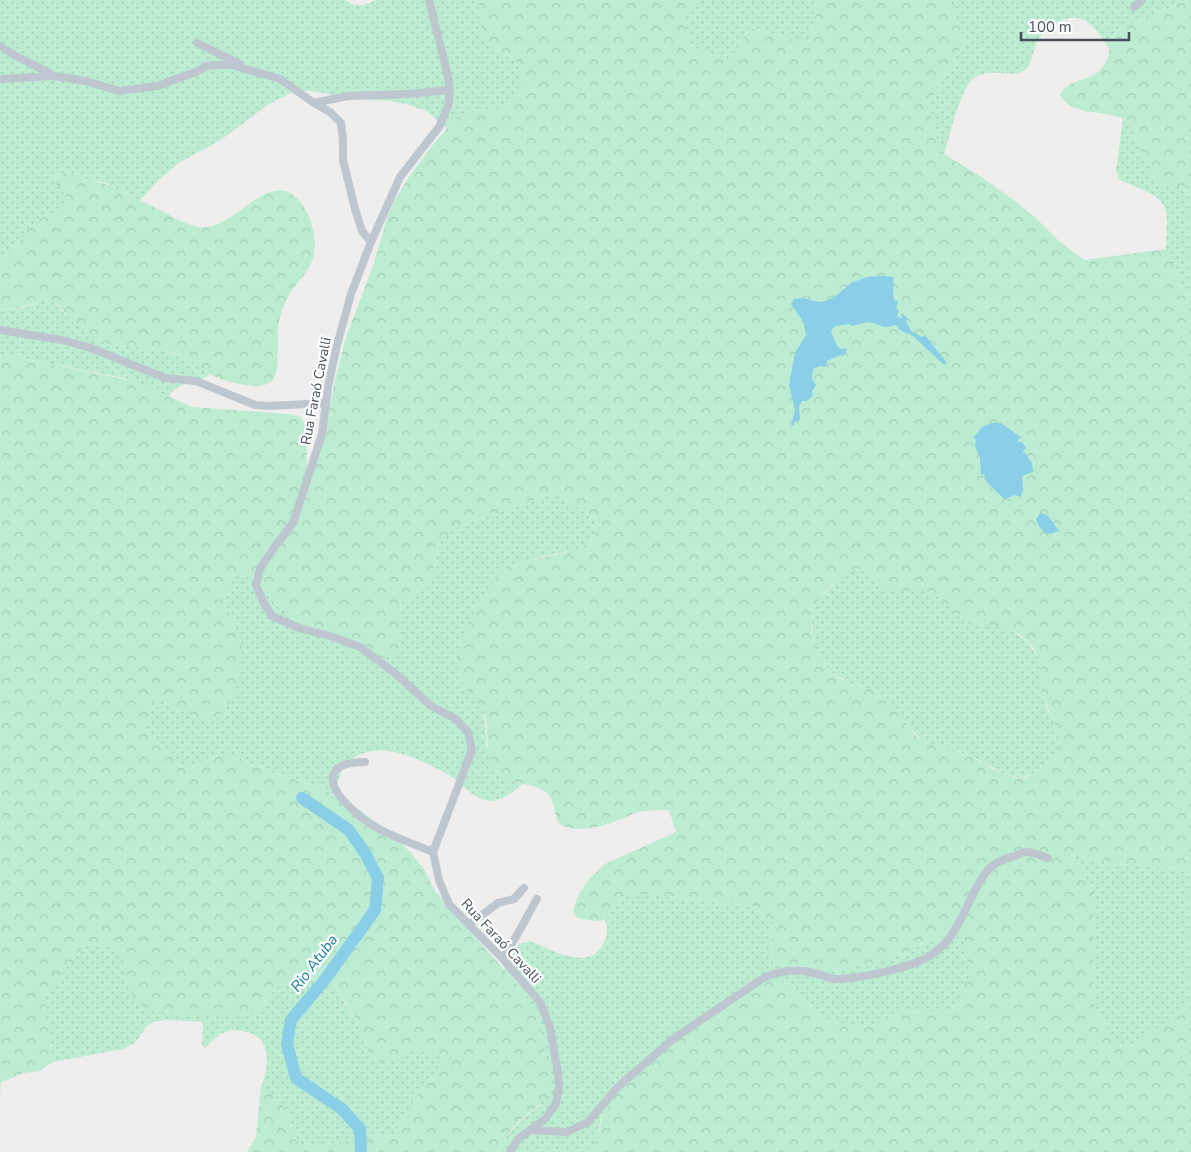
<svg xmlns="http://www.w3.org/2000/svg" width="1191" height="1152" font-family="'Nunito Sans',sans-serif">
	<defs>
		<pattern id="grass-dots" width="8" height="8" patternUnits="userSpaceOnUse" patternTransform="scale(1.25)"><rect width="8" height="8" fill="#bcedd3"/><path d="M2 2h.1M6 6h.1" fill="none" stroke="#a3cdb7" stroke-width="1.8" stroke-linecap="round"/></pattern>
		<pattern id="forest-crowns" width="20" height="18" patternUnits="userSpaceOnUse" patternTransform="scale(1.25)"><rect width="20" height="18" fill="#bcedd3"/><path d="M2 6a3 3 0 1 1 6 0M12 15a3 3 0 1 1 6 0" fill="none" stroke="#a3cdb7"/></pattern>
	</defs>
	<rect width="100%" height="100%" fill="#f0eded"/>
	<!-- grass -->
	<path fill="url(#grass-dots)" d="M0,0h345c11,8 19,6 31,0h102l4,34 5,10 33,20 3,26 -13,16 -13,3 -20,2 -25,11 -6,6 -20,-17 -20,-7 -16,-3 -34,-2 -45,-8h-13l-7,2 -22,11 -48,36 -41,22 -20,17 -20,21 -37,-18 -45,-9 -6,6 13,16 1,8 -6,7 -20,9 -10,7 -16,24 -14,12z
		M700,0h119l-10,43 -57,-14 -6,4 -7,13 -11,13 -34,-9 -13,-34 11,-12z
		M950,0h225v6l-53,21c-9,6 -11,11 -12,22 -15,-21 -26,-41 -54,-26 -8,5 -15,11 -19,19 -4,8 -5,22 -12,28 -9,7 -25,2 -34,3 -8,0 -16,3 -21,9 -13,18 -19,51 -26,72l-5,-3 -10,-48 35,-60c-1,-14 -10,-30 -14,-43z
		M1123,119l5,2 25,54 8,8 27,3 3,-1v110l-8,-4 -17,-42 1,-33 -2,-8 -5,-8 -8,-6 -32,-14 -4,-9z
		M43,301l10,1 21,21 29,19 54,7 28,8 18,11 7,7c-16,10 -30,5 -42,22l-34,-16 -11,-3 -123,-24v-45c15,2 29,-3 43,-8z
		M552,493l45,25 -2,14 -6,11 -14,7 -36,7 -20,6 -38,37 -21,42 6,47 13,14 5,9 3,35 10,25 16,10 9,2c-9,8 -18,16 -30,17 -17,0 -29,-17 -42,-25 -29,-17 -78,-42 -105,-10 -6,8 -8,20 -10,29l-15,-8 -47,-14 -36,-16 -20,-2 -15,8 -19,5 -11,-15 -27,-24 11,-30 46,21 25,-14 13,-35 1,-28 -17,-43 10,-24 18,1 25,28 17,16 106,25 2,-44 24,-17 6,-8 7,-34 21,-18 49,-16z
		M856,568l10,2 9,9 21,11h30l10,5 38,30h24l11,3 18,14 12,15 4,38 3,12 10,18 4,14v8l-5,10 -23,17 -10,4 -16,-3 -29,-16 -24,-10 -29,-6 -20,-22 -6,-10 -66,-38 -11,-12 -7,-17 -2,-23 1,-11 6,-11 28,-28z
		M1071,855l47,9 73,6v135l-11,6 -43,34h-23l-20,-41v-64l-2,-48z
		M630,893l123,13 20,16 -3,38 7,5 25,2 98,-12 24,-12 41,-11 5,44 -19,37 -47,-2 -36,16 -44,-6 -27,-29 -195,122 -6,29 -4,9h-94c9,-21 24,-33 42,-46l5,-52 -5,-20 -12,-37 -24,-28 15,-25 11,-3c19,7 57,31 72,5 5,-9 7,-17 3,-26l19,-23z
		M86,944l31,4 16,47 13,13 19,4 51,4 49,-13 11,-15 14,-12 41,5 26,41 13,30 7,8 27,-6 12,-5 27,6 -5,15 -19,23 -25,42 -73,10h-17l-6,-2 -5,-8 -5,-22 -8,-12 -19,-14c8,-19 12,-50 -15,-55 -8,-2 -15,-3 -23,1 -7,3 -13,10 -18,15l-3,-3 1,-23 -36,-2 -14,2 -7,5 -10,15 -13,7 -70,13 -10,-67z"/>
	<!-- forest -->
	<path fill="url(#forest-crowns)" fill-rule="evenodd" d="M478,0h222l-8,4 -11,12 13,34 34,9 11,-13 7,-13 6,-4 57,14 10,-43h131c4,13 13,29 14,43l-35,60 10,48 41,25 31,22 24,19 23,23 26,20 82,-11 17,42 8,4v575l-73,-6 -47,-9 13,18 8,19 2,48v64l20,41h23l43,-34 11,-6v147h-599c11,-23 7,-43 25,-64l118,-94 31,-15h8l13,5 10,8 27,29 44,6 36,-16 47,2 18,-37 -5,-44 -40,11 -24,12 -23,8 -24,5 -24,2 -52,-5 -7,-5 3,-38 -20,-16 -123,-13 -6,4 -19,23 -9,1 -19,-3 -4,-7 6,-17 12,-17 14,-13 71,-32 -7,-22c-10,0 -21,0 -30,2 -6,1 -12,5 -18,7 -17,7 -36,13 -55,8 -15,-4 -8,-25 -19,-34 -13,-12 -35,-6 -48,-20 -17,-17 -8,-41 -15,-61 -4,-9 -13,-15 -18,-24 -11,-15 -10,-38 -3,-54 10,-22 24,-51 44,-65 21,-14 68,-13 82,-27 7,-6 7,-16 8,-24l-45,-25 -43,16 -49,16 -21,18 -7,34 -6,8 -24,17c-1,11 1,37 -4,46 -12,24 -57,-2 -73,-10 -10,-5 -21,-10 -31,-17 -16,-12 -27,-30 -42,-44l-18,-1 -10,24c5,15 14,28 17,43 4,18 -7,61 -21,73 -2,2 -6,4 -10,6l-8,-2 -46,-21 -11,30 27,24 11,15 19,-5 15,-8 8,-1 12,3 36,16 47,14 40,23 37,29 15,15 12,15 11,22 93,106 9,15 13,63c0,27 -13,31 -32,47 -9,9 -15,19 -20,30h-251l9,-15 5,-50 19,14 8,12 5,22 5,8 6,2h17l73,-10 25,-42 19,-23 5,-15 -27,-6 -27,14c-21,3 -26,-29 -33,-43 -7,-13 -17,-26 -25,-40l-41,-4c-4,4 -10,8 -14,12 -8,9 -13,20 -24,25 -16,7 -100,2 -113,-9 -9,-8 -18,-44 -22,-56l-31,-4 -42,51 9,67 -13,9 -16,2 -23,9 -1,14v-742l134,27 58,26 97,7 12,3 5,11 1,47 23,-70 5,-25 11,-43 27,-71 14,-48 6,-14 15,-26 20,-27 24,-29 11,-7 14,-4 20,-2 12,-3 14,-16 -3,-26 -33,-20 -5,-10zM856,568c16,3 17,15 30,20 16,6 33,-2 48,6 14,7 20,23 35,29 6,3 12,2 18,2 17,0 29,5 41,17 19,18 9,34 16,56 4,14 14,27 16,42 1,12 -6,18 -15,24 -6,5 -14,13 -22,14 -16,2 -41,-17 -56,-23 -9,-4 -18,-8 -28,-10 -5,-1 -11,-1 -15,-3 -15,-9 -23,-32 -36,-43 -15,-14 -39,-12 -55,-25 -16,-12 -26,-45 -19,-65 5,-14 29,-36 42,-41z
		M1175,0h16v185c-9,3 -22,3 -30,-2 -13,-9 -26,-47 -33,-62 -7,-3 -15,-6 -23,-7 -17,-3 -35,-2 -45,-19 10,-19 30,-12 42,-27 12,-14 3,-29 20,-41l53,-21z
		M58,173c39,4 65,18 100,36 14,7 25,15 41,18 38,6 76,-73 107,-16 8,14 11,32 7,47 -4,14 -16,24 -23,35 -4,7 -8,17 -10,25 -5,16 1,49 -6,60 -2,4 -8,7 -13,8 -12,1 -40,-5 -51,-12 -9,-5 -16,-13 -25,-17 -12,-5 -28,-8 -41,-10 -14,-1 -29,0 -41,-6 -10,-4 -21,-11 -29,-18 -7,-6 -14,-18 -22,-21 -12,-4 -34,10 -52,7v-47l14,-12 16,-24 10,-7 20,-9 6,-7 -1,-8 -13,-16z"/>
	<!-- water -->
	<path fill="#8bcee8" d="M881,276l12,1c2,9 -2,15 2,24h3l-2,8 3,1 -2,6 5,3 -1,-5 1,-1 5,5 -1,3 5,10 11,6 3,-2 21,27v2h-3l-30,-28 -13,-6 -4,-5 -11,2 -16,-5 -17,4 -2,-2 -15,2 -4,5 5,13 4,5 7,-1 -3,8 -4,-1 -13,6v5l-2,1 -5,-1 -7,3 -1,10 4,6 -4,7 1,3 -6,6h-5l-3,5 1,14 -6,2v3l-3,1 4,-16 -6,-25 6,-32 11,-18 -2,-12 -13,-19 3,-5 8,-1 17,4 10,-2 9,-6 13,-11 16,-6z
		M992,423h9l21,15 -4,1v3l5,1 3,5 -3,3 1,3 2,-1 2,5 4,5 1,9 -11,4 1,13 -2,8 -6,-2 -11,4 -18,-18 -2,-7h-3l-1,-16 -5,-12 1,-7 -3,-1 9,-11z
		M1042,513l6,3 12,16 -3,-1c-11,8 -17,-2 -21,-11l3,-5z"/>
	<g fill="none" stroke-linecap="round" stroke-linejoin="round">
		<!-- river -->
		<path stroke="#8bcee8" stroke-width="12" d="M302,798l47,32 16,23 13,25 -3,32 -49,68 -35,42 -4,24 9,34 46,31 18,20 1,23"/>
		<!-- street -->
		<path stroke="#bec6cf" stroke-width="8" d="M429,0l19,76 2,14 -2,16 -9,21 -39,50 -29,65 -20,52 -14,51 -9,42 -6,47 -29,89 -20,26 -13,20 -4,16 7,17 9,14 27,12 31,8 30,11 36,27 35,32 25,13 12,13 4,18 -39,102 6,28 10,24 53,54 38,44 10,25 8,46 1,13 -3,18 -11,15 -27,20 -8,13
			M1134,7l8,-7
			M197,43l43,21
			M0,46l14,9 39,20
			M0,79l54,-3 32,5 33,10 38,-5 39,-14 11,-6 10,-1h15l48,14 34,24 16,9 11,11 2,17v20l12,49 7,22 9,11
			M314,103l34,-7 60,-2 42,-4
			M0,330l62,10 29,8 74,30 31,3 59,24 15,1 56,-3
			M365,762c-9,0 -26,1 -31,11 -8,16 23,42 35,50 18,12 44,21 64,29
			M469,925l29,-22 16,-4 10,-11
			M502,958c14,-18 23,-39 35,-59
			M530,1130l37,2 21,-10 30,-35 55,-48 92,-62c15,-6 33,-8 49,-4 7,1 14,6 22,6 22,0 74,-11 92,-22 35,-21 37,-60 60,-87 6,-7 18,-12 27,-14 3,-1 7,-4 11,-4 7,0 15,4 22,6"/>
	</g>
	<g text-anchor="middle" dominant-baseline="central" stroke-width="4.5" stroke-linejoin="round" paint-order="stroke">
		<!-- street labels -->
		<g font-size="14" fill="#464f5a" stroke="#fff">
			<text transform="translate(316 391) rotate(-79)">Rua Faraó Cavalli</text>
			<text transform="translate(501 941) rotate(47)">Rua Faraó Cavalli</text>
		</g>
		<!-- water labels -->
		<g font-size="15" font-style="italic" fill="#1179a2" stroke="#fff">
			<text transform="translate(314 963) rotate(-53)">Rio Atuba</text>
		</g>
	</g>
	<!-- scale -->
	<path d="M1021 32v8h108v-8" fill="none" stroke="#464f5a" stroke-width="2.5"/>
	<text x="1028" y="32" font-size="15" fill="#464f5a" stroke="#ffffff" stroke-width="4" paint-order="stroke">100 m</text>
</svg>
